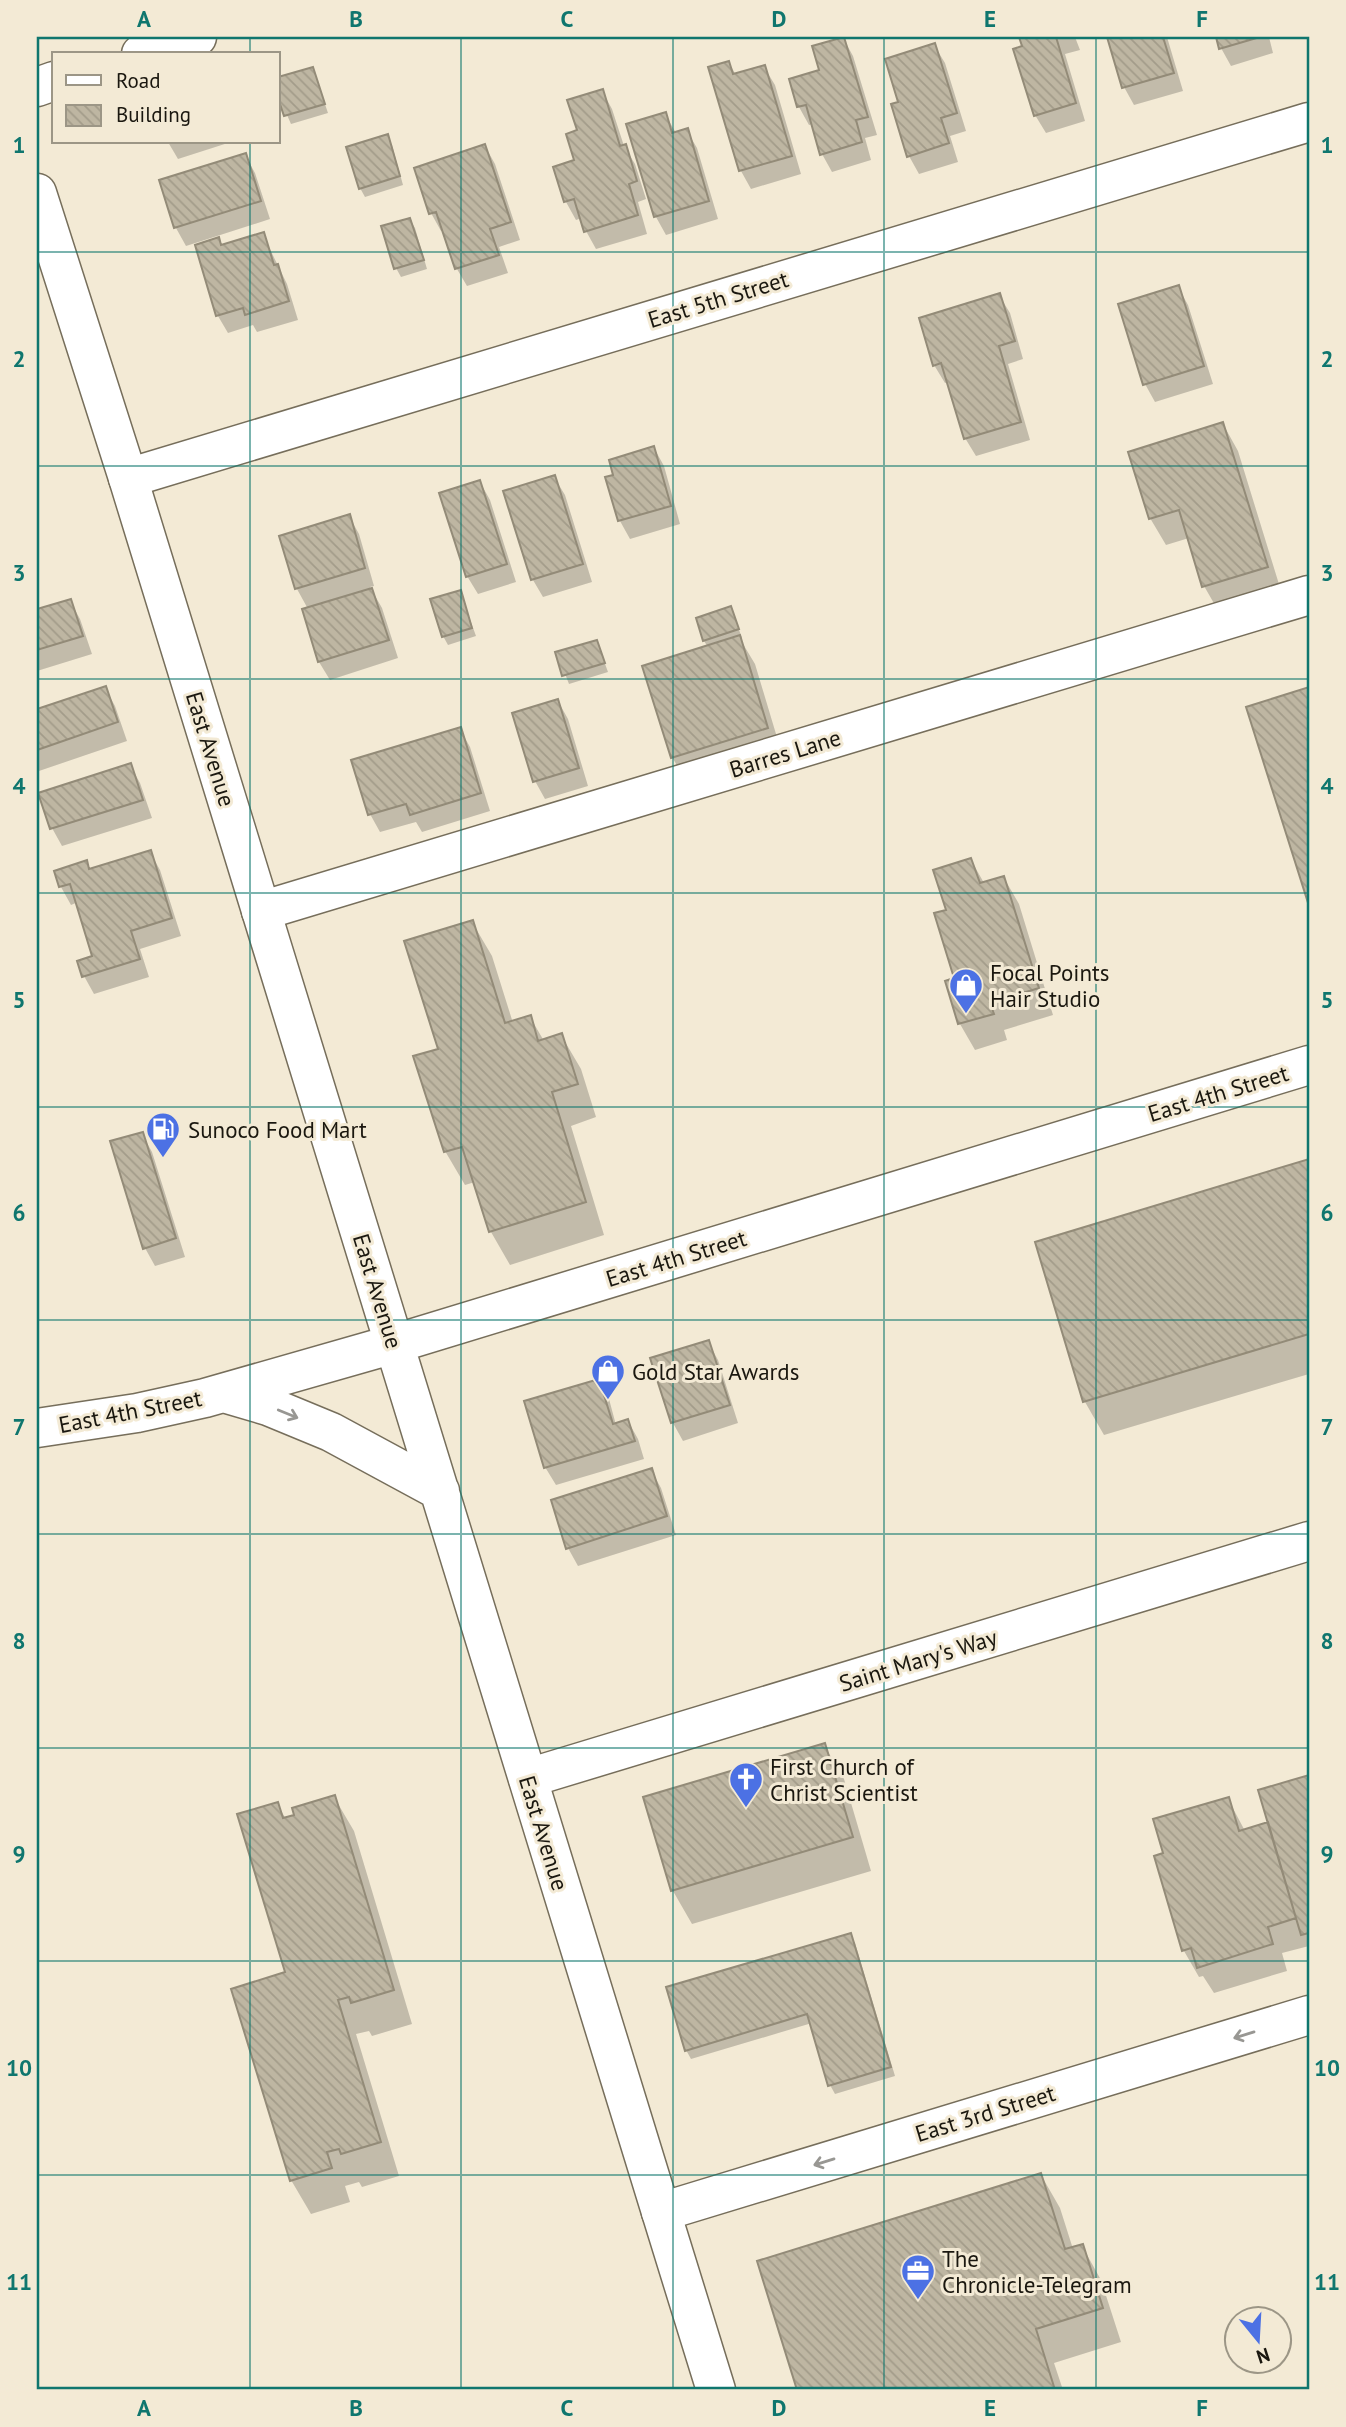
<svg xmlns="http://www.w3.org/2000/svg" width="1346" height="2427" font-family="'PT Sans',sans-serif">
	<defs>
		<pattern id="building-back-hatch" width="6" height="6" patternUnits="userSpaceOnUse" patternTransform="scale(1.75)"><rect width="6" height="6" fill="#beb6a2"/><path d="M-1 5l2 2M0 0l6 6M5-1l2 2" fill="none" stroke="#a39c8a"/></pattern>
	</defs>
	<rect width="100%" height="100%" fill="#f3ead5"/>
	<!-- shadow -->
	<path fill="#0003" d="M1021,37h54l5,13 -15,4 20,67 -39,12 -11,-18z
		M1108,37h59l16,54 -49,14 -10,-18z
		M1217,37h52l4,16 -42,13 -10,-18z
		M843,38l10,18 24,79 -12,3 6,22 -39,12 -10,-18 -9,-30 -4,1 -10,-18 -8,-27 30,-9z
		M934,45l11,18 21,68 -16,5 8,26 -39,12 -10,-18 -9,-53z
		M729,63l7,12 28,-8 11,18 26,89 -50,15 -10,-18 -31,-103z
		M313,69l15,44 -37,11 -8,-18 -5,2v-29z
		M602,91l10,18 12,37 11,18 11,35 -8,3 9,32 -51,15 -10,-18 -4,-13 -6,2 -10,-18 -11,-34 21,-7 3,-30z
		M665,114l11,19 11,-2 10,17 21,71 -52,16 -10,-18 -28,-92z
		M387,136l5,9 11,40 -38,12 -5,-9z
		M168,142h63l-53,17z
		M485,146l10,18 25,76 -21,7 9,26 -41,13 -10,-17 -13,-39 -3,1 -10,-18z
		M245,155l10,18 15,46 -84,27 -10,-18 -15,-47z
		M410,220l5,8 12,41 -26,8 -5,-9z
		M263,235l24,49 11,36 -41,12 -4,-7 -25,8 -10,-17 -21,-70 21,-7 5,8z
		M1178,287l10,18 25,79 -58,18 -10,-18z
		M999,295l11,18 13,46 -15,5 22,76 -54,16 -11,-18 -16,-56 -4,1 -11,-18z
		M1223,424l15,27 44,143 -63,18 -15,-26 -15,-48 -23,7 -16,-27z
		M654,448l10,18 16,58 -50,15 -10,-18 -13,-43 9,-2z
		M554,477l11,18 27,87 -49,15 -10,-17 -27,-88z
		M480,482l10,18 26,82 -38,12 -11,-18z
		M349,516l10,18 15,52 -4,1 12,21 16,50 -68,22 -11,-18 -15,-52 4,-1 -11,-20 -16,-52z
		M460,592l16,44 -28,9 -5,-9z
		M70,601l10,18 12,35 -55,17v-60z
		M731,608l11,30 -2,1 15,25 27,90 -94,30 -16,-27 36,-110 -4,-6z
		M597,642l11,30 -39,12 -12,-31z
		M105,688l10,18 12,35 -88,30 -2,-4v-56z
		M1309,689v211l-61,-192z
		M558,701l10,18 20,67 -43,13 -10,-18z
		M460,729l10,18 20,64 -68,21 -6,-10 -36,10 -10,-18z
		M130,765l10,18 12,35 -90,28 -10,-18z
		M150,852l10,18 21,66 -41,13 9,28 -55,17 -10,-18 11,-19 -17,-55 -7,3 -10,-18 -5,-15 30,-10 5,8z
		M971,860l13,23 20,-5 15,26 34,111 -49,15 3,10 -32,10 -15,-26 -13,-42 9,-3 -8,-68z
		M472,922l20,34 21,67 17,-6 14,24 17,-6 20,34 15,48 -25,9 33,109 -94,30 -19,-33 -16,-50 -10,3 -20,-34 -5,-101z
		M142,1134l10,18 33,105 -30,9 -10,-18z
		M1309,1161v213l-205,61 -19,-33 -47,-159z
		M708,1342l10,18 20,63 -55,18 -10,-18 -20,-64z
		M598,1381l11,18 7,26 12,-4 10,18 6,20 -88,26 -11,-18z
		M651,1470l10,18 15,47 -98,31 -10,-18z
		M824,1745l20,34 27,92 -179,53 -19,-33 -27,-93z
		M1309,1776v170l-27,7 5,18 -73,22 -11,-17 -4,1 -15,-26 -28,-94 9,-3 63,-55 17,32 25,-8 -10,-32z
		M334,1797l20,34 58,193 -40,12 -3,-5 -13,3 43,142 -37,11 -3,-5 -14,4 5,16 -39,12 -20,-34 -4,-206 -10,-170 9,15z
		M850,1935l5,8 40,133 -60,18 -5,-9 -18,-62 -121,36 -5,-9z
		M1041,2175l19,33 13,41 9,-3 19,34 20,62 -67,21 9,27h-264l-40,-128z"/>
	<!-- building -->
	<path fill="url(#building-back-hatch)" stroke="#938b78" stroke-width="2" d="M844,37l24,80 -12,3 6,22 -42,13 -14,-50 -9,2 -8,-28 30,-9 -7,-24z
		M1019,37h37l20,66 -42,13 -21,-67 9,-3z
		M1107,37h56l11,36 -52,15z
		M1216,37h44l-41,12z
		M935,43l22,70 -16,5 8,25 -42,14 -16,-53 7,-2 -13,-43z
		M729,61l4,13 32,-9 27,91 -53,15 -31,-104z
		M313,67l12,37 -41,12 -6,-18v-21z
		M603,89l17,57 6,-2 11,37 -8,3 9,31 -54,17 -10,-33 -10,3 -11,-35 21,-7 -8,-26 11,-4 -10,-30z
		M666,112l6,21 16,-5 21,73 -55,16 -28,-93z
		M388,134l12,42 -41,13 -13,-42z
		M485,144l26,78 -21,7 9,26 -44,14 -19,-57 -7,2 -15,-46z
		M246,153l15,48 -87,27 -15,-48z
		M410,218l14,42 -30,9 -13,-43z
		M264,232l10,33 4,-1 11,37 -44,14 -2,-7 -27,8 -21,-71 24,-8 2,8z
		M1179,285l25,81 -61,19 -25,-81z
		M1000,293l15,48 -16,5 22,76 -57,17 -23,-76 -8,3 -14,-48z
		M1223,422l45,145 -66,20 -23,-77 -30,9 -21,-67z
		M654,446l17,60 -53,15 -13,-44 8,-2 -4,-15z
		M555,475l28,89 -52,16 -28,-89z
		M480,480l27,84 -41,13 -27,-84z
		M350,514l15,54 -70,21 -16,-53z
		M372,588l17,52 -71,22 -16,-53z
		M461,590l11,38 -30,9 -12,-38z
		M71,599l12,37 -46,14v-41z
		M731,606l8,23 -36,12 -7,-23z
		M740,635l28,93 -97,30 -29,-92z
		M597,640l8,23 -43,13 -7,-24z
		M106,686l12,36 -81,28v-41z
		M1309,687v219l-63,-199z
		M558,699l21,69 -46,14 -21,-69z
		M461,727l20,66 -71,22 -4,-11 -38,11 -17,-55z
		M131,763l12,37 -93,29 -12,-36z
		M151,850l21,68 -41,13 9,28 -58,18 -5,-16 15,-5 -22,-72 -11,3 -5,-16 33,-11 2,9z
		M971,858l9,25 24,-7 35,112 -49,15 4,11 -36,10 -13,-43 9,-3 -20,-65 12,-3 -13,-40z
		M473,920l32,103 26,-8 7,26 24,-8 16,51 -26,8 34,110 -97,30 -27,-85 -18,5 -31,-96 25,-7 -34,-108z
		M143,1132l33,106 -33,11 -33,-108z
		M1309,1159v175l-226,68 -48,-160z
		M709,1340l21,65 -59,18 -21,-65z
		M599,1379l14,45 15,-5 7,22 -91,27 -20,-67z
		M652,1468l15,48 -101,33 -15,-49z
		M825,1743l28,94 -182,54 -28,-94z
		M1309,1775v158l-8,2 -43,-145z
		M335,1795l59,195 -43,13 -2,-6 -11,3 43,142 -40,12 -2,-5 -12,3 5,16 -42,13 -59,-192 54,-17 -48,-158 41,-12 5,16 11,-3 -2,-7z
		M1229,1797l10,34 29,-9 28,96 -28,9 5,17 -76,24 -6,-20 -9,3 -28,-95 9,-3 -10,-34z
		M851,1933l40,134 -63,19 -21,-72 -122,37 -19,-64z
		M1041,2173l24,76 18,-5 20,64 -67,21 19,61h-258l-40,-129z"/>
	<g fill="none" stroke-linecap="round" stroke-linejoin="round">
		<!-- minor casing -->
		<g stroke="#766e5b" stroke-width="41">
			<path id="minor" d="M141,54l56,-17
				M37,87l17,-6
				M128,478l1181,-356
				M261,911l1048,-316
				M528,1778l781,-237"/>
		</g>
		<!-- tertiary casing -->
		<g stroke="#766e5b" stroke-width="41">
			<path id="tertiary" d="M37,193l91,285 533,1734
				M224,1393l44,13 63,26 109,59
				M37,1428l100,-15 68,-15 189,-54 915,-279"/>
		</g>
		<!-- secondary casing -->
		<g stroke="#766e5b" stroke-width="41">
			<path id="secondary" d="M716,2390l-55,-178 648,-197"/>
		</g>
		<!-- minor -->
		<use href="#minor" stroke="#fff" stroke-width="38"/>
		<!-- tertiary -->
		<use href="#tertiary" stroke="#fff" stroke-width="38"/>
		<!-- secondary -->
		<use href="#secondary" stroke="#fff" stroke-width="38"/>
	</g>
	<!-- one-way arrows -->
	<defs><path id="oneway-shaft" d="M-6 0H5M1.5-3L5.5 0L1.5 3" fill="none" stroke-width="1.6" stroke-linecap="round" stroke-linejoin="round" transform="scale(1.75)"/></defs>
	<g stroke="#989793">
		<use href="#oneway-shaft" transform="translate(288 1414) rotate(22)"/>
		<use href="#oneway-shaft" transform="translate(1244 2035) rotate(163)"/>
		<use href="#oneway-shaft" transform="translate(824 2162) rotate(163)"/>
	</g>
	<!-- grid -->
	<path fill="none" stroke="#0f766e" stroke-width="2" stroke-opacity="0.55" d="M250,37v17M461,37v2353M673,37v2353M884,37v2353M1096,37v2353M250,142v2248M37,252h1272M37,466h1272M37,679h1272M37,893h1272M37,1107h1272M37,1320h1272M37,1534h1272M37,1748h1272M37,1961h1272M37,2175h1272"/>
	<!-- icons -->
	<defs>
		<g id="shop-pin" transform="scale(1.75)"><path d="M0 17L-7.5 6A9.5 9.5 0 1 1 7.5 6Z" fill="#4c71e4" stroke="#f3ead5"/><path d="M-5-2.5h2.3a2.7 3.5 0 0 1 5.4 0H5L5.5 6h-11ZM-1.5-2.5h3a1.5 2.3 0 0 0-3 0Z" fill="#fff"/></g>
		<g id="fuel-pin" transform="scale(1.75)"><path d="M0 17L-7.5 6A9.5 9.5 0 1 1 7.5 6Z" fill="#4c71e4" stroke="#f3ead5"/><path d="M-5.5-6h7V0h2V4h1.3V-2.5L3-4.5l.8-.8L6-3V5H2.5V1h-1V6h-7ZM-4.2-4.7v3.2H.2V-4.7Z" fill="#fff"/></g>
		<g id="church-pin" transform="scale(1.75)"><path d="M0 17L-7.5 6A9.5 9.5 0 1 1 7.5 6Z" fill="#4c71e4" stroke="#f3ead5"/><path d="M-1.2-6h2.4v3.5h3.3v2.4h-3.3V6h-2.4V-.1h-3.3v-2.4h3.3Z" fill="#fff"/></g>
		<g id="office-pin" transform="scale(1.75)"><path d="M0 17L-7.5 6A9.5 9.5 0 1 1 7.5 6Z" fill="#4c71e4" stroke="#f3ead5"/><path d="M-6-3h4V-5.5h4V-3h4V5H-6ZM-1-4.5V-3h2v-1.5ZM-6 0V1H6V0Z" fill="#fff"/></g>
	</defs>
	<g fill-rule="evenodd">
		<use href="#shop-pin" x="966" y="985"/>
		<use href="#fuel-pin" x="163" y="1129"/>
		<use href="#shop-pin" x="608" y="1371"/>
		<use href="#church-pin" x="746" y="1779"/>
		<use href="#office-pin" x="918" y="2271"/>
	</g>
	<g text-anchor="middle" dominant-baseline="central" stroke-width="6" stroke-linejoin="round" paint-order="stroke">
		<!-- street labels -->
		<g font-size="23" fill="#1a170f" stroke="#f3ead5">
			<text transform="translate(718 299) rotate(-17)">East 5th Street</text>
			<text transform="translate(211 749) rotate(73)">East Avenue</text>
			<text transform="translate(785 753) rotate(-17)">Barres Lane</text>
			<text transform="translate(1218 1093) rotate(-17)">East 4th Street</text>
			<text transform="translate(676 1258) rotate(-17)">East 4th Street</text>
			<text transform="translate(378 1291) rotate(73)">East Avenue</text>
			<text transform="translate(130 1411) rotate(-11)">East 4th Street</text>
			<text transform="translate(918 1660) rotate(-17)">Saint Mary's Way</text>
			<text transform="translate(544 1833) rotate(73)">East Avenue</text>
			<text transform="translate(985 2113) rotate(-17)">East 3rd Street</text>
		</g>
		<!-- poi labels -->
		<g font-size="23" fill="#1a170f" stroke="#f3ead5" text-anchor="start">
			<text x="990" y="972">Focal Points<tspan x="990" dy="26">Hair Studio</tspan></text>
			<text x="188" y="1129">Sunoco Food Mart</text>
			<text x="632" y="1371">Gold Star Awards</text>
			<text x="770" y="1766">First Church of<tspan x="770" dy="26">Christ Scientist</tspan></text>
			<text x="942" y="2258">The<tspan x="942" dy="26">Chronicle-Telegram</tspan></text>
		</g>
	</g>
	<!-- border -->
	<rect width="1346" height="2427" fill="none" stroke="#f3ead5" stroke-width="77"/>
	<!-- legend -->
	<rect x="52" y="52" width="228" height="91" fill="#f3ead5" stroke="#9c9686" stroke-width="2"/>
	<rect x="66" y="75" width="35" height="10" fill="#ffffff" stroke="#9c9686" stroke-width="2"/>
	<text x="116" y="88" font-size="21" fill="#1a170f">Road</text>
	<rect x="66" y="105" width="35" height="21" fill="url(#building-back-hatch)" stroke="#9c9686" stroke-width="2"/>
	<text x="116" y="122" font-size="21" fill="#1a170f">Building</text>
	<!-- north arrow -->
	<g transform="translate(1258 2340) rotate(162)"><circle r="33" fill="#f3ead5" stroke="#9c9686" stroke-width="2"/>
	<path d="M0-5L12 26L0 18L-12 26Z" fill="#4c71e4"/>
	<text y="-10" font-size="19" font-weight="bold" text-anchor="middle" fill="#1a170f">N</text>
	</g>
	<rect x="38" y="38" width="1270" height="2350" fill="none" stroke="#0f766e" stroke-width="2.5"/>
	<g font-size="23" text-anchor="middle" font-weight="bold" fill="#0f766e">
		<text x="144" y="27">A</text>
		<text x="356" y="27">B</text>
		<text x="567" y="27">C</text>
		<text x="779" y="27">D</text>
		<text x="990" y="27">E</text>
		<text x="1202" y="27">F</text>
		<text x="19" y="153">1</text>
		<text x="1327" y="153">1</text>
		<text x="19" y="367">2</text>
		<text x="1327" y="367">2</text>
		<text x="19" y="581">3</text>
		<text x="1327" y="581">3</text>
		<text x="19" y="794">4</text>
		<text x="1327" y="794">4</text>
		<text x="19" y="1008">5</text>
		<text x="1327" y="1008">5</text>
		<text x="19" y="1221">6</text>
		<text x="1327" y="1221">6</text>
		<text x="19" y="1435">7</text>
		<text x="1327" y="1435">7</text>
		<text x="19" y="1649">8</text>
		<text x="1327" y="1649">8</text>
		<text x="19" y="1862">9</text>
		<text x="1327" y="1862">9</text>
		<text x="19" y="2076">10</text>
		<text x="1327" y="2076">10</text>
		<text x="19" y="2290">11</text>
		<text x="1327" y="2290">11</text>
		<text x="144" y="2416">A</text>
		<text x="356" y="2416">B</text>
		<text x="567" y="2416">C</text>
		<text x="779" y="2416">D</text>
		<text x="990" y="2416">E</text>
		<text x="1202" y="2416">F</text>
	</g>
</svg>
